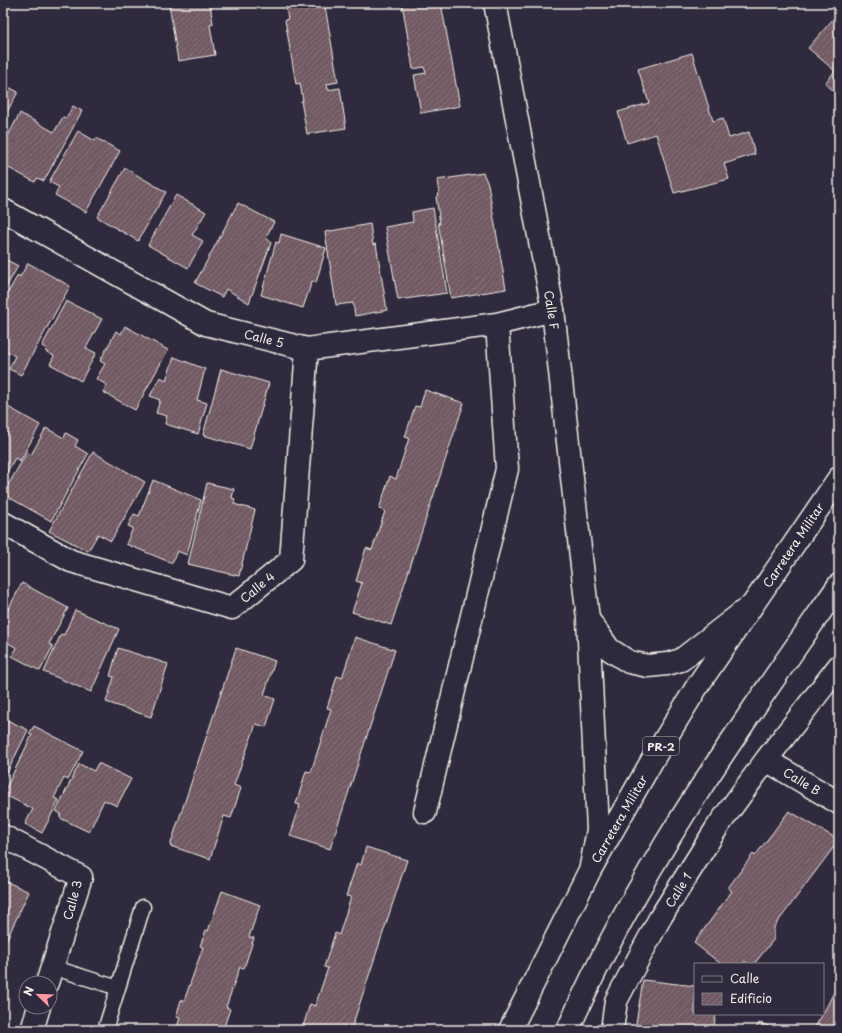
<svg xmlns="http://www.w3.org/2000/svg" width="842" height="1033" font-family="'Playpen Sans',sans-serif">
	<defs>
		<pattern id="building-hatch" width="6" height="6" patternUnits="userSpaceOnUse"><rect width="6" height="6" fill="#725a64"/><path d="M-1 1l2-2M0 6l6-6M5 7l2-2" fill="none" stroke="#87727a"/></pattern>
	</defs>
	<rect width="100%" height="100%" fill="#2f2a3d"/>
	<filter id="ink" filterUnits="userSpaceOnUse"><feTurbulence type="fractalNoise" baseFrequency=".025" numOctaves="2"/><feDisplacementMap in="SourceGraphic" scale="8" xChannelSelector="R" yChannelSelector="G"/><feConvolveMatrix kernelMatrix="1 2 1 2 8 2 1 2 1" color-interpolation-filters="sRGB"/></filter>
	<g filter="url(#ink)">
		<!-- building -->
		<path fill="url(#building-hatch)" stroke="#f4f1e8" d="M178,3l32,1 3,20 -3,1 5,30 -37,6 -9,-57z
			M285,3h27v6l13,-3 13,76 -11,2 1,6 12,-2 6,40 -39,6 -6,-33h2l-3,-18 -4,1 -11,-64 3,-1z
			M402,3h39l19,103 -39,7 -7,-38 12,-2 -2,-6 -11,2z
			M834,18l5,5v73l-14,-13 10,-12 -27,-23z
			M692,53l21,68 10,-3 6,20 20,-6 6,22 -31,10 5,15 -55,14 -18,-59 -29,9 -9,-31 31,-9 -11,-34z
			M3,84l15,8 -15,27z
			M73,106l9,5 -38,70 -7,-3 -2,4 -32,-17v-20l17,-32 34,19 9,-15 3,1z
			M78,131l17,10 1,-3 24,13 -34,61 -31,-17 4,-8 -10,-5z
			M125,168l41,24 -28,49 -41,-24z
			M483,173l5,11 18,105 -55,9 -13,-76 2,2 -4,-27 3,-3 -2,-14z
			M176,195l30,17 -14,23 11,6 -15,27 -40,-23z
			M238,203l36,19 -8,15 5,6 -22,60 -23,-14 -4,8 -27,-14z
			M433,208l14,85 -49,7 -13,-73 28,-5 -1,-10z
			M370,224l3,21 3,-1 11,66 -32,6 -2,-13 -17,2 -11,-73z
			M281,234l45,14 -10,35 -4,-2 -9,27 -42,-13 15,-53 3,1z
			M3,258l15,8 -15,27z
			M28,263l42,23 -49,89 -12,-6 6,-13 -12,-7v-48l15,-26 2,2z
			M66,301l36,18 -16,29 10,5 -15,28 -31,-17 4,-8 -9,-5 2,-2 -5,-3z
			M125,326l43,24 -33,60 -32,-18 4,-7 -11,-6 9,-15 -5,-3 16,-30 5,3z
			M174,357l31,12 -8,31 10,3 -9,31 -33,-10 2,-8 -11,-3 4,-13 -10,-4 10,-19 6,3z
			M221,369l48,14 -19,66 -47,-14z
			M425,390l39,13 -73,222 -39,-13 10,-29 -6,-2 10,-33 6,2 13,-39 -6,-2 11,-33 6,3 13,-41 -4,-1 10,-31 5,1z
			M3,404l37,21 -20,36 -5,-3 -12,21z
			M46,428l18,10 2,-5 12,7 -3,6 13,8 -37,67 -48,-27 24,-42 4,3z
			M93,452l52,30 -34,59 -13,-7 -10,17 -39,-20z
			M153,480l48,20 -14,55 -10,-4 -5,12 -46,-19 7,-16 -5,-2 6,-12 5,2z
			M207,483l27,6 -2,9 3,1 -1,5 21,6 -16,66 -51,-12z
			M22,583l46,25 -19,36 4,2 -13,25 -28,-15 5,-8 -14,-8v-21z
			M75,610l44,19 -28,63 -47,-20 17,-38 3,1z
			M355,637l40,13 -65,199 -40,-13 10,-31 -4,-1 10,-33 5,1 20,-63 -4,-1 10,-32 5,2z
			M118,648l50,16 -17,53 -45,-15 8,-25 -4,-1z
			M236,648l39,13 -11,34 11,4 -9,28 -10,-3 -22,61 7,3 -10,30 -7,-2 -14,43 -40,-13z
			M3,718l25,12 -25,51z
			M34,726l49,25 -15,29 -4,-2 -10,20 5,2 -17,33 -17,-9 8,-15 -30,-15 29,-59 -3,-1z
			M98,763l33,16 -14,27 -13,-6 -15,32 -29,-14 1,-4 -5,-3 23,-47 15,7z
			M789,811l50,29 -65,87v12l-20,25h-6l-3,-3 -2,3h-22l-27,-21 38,-52 -4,-3 25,-34 2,2z
			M366,847l41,13 -56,170h-49l8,-26 5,2 13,-38 -4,-1 11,-34 4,2 12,-38 -5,-1 11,-33 4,2z
			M3,880l26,12 -26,55z
			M222,891l38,14 -11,32 5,1 -10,30 -4,-1 -14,40 4,2 -7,21h-47l4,-12 -4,-1 5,-17 3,1 19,-54 -3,-1 6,-16 2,1z
			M643,980l52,6v28h21l-3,16h-78z
			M839,982v48h-26l10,-16z
			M759,1023l23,7h-27z"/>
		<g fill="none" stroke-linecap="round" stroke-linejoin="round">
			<!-- lane casing -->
			<g stroke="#f4f1e8" stroke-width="17">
				<path id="lane" d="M52,967l66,21 25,-81
					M105,1030l13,-42"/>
			</g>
			<!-- street casing -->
			<g stroke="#f4f1e8" stroke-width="25">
				<path id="street" d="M3,210l203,114 101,25 190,-25 56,-14
					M3,523l68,38 161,47 59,-48 16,-211
					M766,760l73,43
					M425,812l82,-343 -10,-145
					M3,836l78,41 -34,106
					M32,1030l7,-23
					M612,1030l4,-29 44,-83 58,-92 48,-66 73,-94"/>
			</g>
			<!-- secondary casing -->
			<g stroke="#f4f1e8" stroke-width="25">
				<path id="secondary" d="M495,3l58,307 35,309 10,211 -7,36
					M588,619l21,30 20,13 19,4 19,-2 14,-4 67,-52"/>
			</g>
			<!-- primary casing -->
			<g stroke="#f4f1e8" stroke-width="25">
				<path id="primary" d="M510,1030l81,-162 62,-109 45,-74 141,-207
					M568,1030c69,-160 172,-303 271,-445"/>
			</g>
			<!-- lane -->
			<use href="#lane" stroke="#2f2a3d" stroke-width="14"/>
			<!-- street -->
			<use href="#street" stroke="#2f2a3d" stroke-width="22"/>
			<!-- secondary -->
			<use href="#secondary" stroke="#2f2a3d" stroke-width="22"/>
			<!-- primary -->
			<use href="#primary" stroke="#2f2a3d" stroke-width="22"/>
		</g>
	</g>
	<g text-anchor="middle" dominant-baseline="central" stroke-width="3" stroke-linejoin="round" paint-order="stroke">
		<!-- shield labels -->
		<rect fill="#2f2a3d" stroke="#b9b5b5" stroke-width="1" x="643" y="737" width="36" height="18" rx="3"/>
		<g font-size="11" font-weight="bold" fill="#f4f1e8">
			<text x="661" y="746">PR-2</text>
		</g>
		<!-- street labels -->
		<g font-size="12" fill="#f4f1e8" stroke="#2f2a3d">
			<text transform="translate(552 310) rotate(81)">Calle F</text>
			<text transform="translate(264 338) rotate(14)">Calle 5</text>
			<text transform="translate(793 545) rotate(-56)">Carretera Militar</text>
			<text transform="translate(257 587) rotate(-40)">Calle 4</text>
			<text transform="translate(802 781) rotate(31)">Calle B</text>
			<text transform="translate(619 819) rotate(-60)">Carretera Militar</text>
			<text transform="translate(678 890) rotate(-58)">Calle 1</text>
			<text transform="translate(72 900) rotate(-75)">Calle 3</text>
		</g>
	</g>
	<!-- margin -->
	<rect width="842" height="1033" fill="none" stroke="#2f2a3d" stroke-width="16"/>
	<rect x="8" y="8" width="826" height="1017" fill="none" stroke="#f4f1e8" stroke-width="1.5" filter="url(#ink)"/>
	<!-- legend -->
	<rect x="694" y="963" width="130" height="52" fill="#2f2a3d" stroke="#7e7a81"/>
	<rect x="702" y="976" width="20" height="6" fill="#2f2a3d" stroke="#7e7a81"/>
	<text x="730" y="983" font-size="12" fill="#f4f1e8">Calle</text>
	<rect x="702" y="993" width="20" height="12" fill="url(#building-hatch)" stroke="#7e7a81"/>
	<text x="730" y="1003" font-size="12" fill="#f4f1e8">Edificio</text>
	<!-- north arrow -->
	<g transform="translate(38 995) rotate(293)"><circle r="19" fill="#2f2a3d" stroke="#7e7a81"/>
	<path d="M0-3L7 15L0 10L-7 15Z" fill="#ff9aa2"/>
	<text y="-6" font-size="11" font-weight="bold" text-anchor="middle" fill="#f4f1e8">N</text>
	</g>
</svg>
